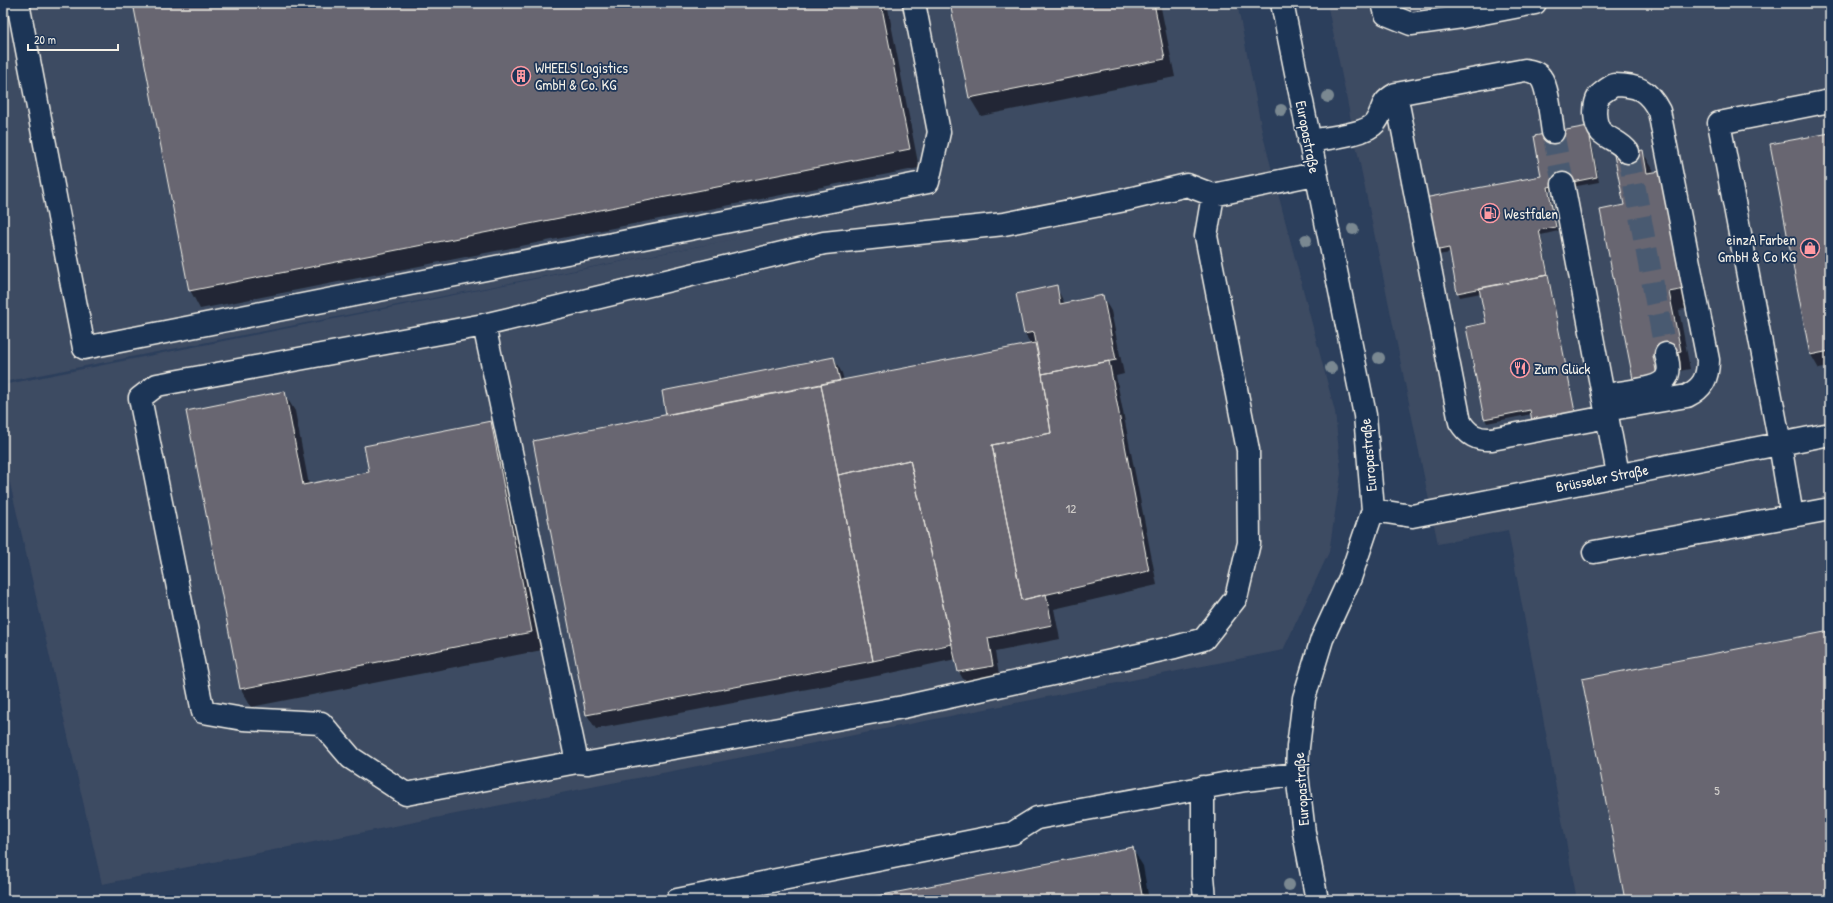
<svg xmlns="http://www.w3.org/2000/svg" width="1833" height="903" font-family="'Patrick Hand',sans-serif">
	<rect width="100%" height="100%" fill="#2c3f5c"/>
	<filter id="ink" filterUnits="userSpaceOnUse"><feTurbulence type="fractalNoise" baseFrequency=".025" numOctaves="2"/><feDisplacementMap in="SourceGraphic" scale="8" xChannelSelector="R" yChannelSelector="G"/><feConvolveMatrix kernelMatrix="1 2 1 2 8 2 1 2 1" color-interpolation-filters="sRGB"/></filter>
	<g filter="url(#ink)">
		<!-- built -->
		<path fill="#3e4b62" d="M3,3h1234l26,133 72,276 6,61 -12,79 -46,98 -1181,234 -99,-431v-68l747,-149 -747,146z
			M1327,3h503v897h-253l-69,-370 -70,14z"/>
		<!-- shadow -->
		<path fill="#0007" d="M134,3h753l32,165 -719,141 -10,-19z
			M951,3h209l15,74 -194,39 -11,-18z
			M1503,3h58l-52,10z
			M1590,131l9,51 -49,9 8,40 -17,4 35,182 -44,-3 -45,9 -2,-4 2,-95 -6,-31 -21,4 -2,-5 -7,-39 -14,2 -2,-5 108,-73z
			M1830,134v233l-11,2 -8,-14 -40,-210z
			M1642,151l11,18 42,138 -16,3 11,59 -27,5 -18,23 -11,-18 -33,-168 24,-5z
			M1056,287l9,17 37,-8 9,15 13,63 -8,2 41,209 -103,24 6,30 -65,13 5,28 -33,6 -8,-14 -3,-13 -74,16 -286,54 -9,-14 -53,-273 133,-26 167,-57 8,14 2,8 187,-36 -6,-11 -8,-40z
			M284,393l11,18 14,74 61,-12 120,-51 11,18 41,210 -291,57 -10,-18 -54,-277z
			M1132,848l11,18 6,34h-287z"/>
		<!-- building -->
		<path fill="#676671" stroke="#f4f1e8" d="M133,3h748l29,146 -721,142z
			M950,3h204l11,56 -196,39z
			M1588,126l9,51 -49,10 8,40 -17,3 9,45 -91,18 -8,-45 -15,3 -10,-53 117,-22 -7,-40z
			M1830,133v218l-20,4 -40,-211z
			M1643,150l4,23 15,-2 23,118 -16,3 12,59 -28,5 4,19 -24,4 -33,-169 24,-5 -10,-50z
			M1548,275l27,137 -43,9 -2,-11 -46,9 -18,-92 20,-4 -7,-35z
			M1057,285l3,19 43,-9 13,65 -74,14 -8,-42 -10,2 -8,-40z
			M1035,343l7,31 9,59 -59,12 30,155 24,-6 6,31 -64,13 5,28 -35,6 -48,-212 -72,15 -17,-91z
			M834,357l6,24 -174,34 -4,-24z
			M1109,361l40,210 -127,29 -30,-155 59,-12 -9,-59z
			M821,384l52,277 -287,54 -53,-274z
			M285,391l18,94 66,-13 -5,-26 127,-25 41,211 -292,57 -54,-278z
			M910,460l42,184 -79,17 -35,-186z
			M1830,631v269h-205l-43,-221z
			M1133,847l10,53h-287z"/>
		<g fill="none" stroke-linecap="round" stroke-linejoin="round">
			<!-- minor-tunnel -->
			<path stroke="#4a5a71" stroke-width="22" stroke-dasharray="22 11" stroke-linecap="butt" d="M1553,132l10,52
				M1628,152l38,202"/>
			<!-- minor casing -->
			<g stroke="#f4f1e8" stroke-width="25">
				<path id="minor" d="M18,3l66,345 844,-166 11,-50 -25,-129
					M1282,3l83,412 8,95 -23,68 -28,61 -18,59 -6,49 -1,27 7,59 13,67
					M1383,3l3,11 25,10 51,-7 73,-14
					M1396,94l64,328c8,13 17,18 32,17l115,-22
					M1309,141c16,-3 56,-6 66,-18 10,-13 3,-19 21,-29l129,-24c6,1 12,2 16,8 7,9 10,42 12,54
					M1563,184l55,290
					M1213,195l-7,41 42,214 1,93 -13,55 -32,41 -29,8 -272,60 -315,56 -11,-1 -93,-437 340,-82 180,-19 121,-24 62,-15 26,10 102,-21
					M484,325l-327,60 -17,13 63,314 40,7 78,4 30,35 55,36 171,-32
					M1612,394c15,-3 53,-4 56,-21 2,-6 -1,-14 -2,-19
					M1606,410l81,-14c16,-8 21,-18 21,-36l-49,-249c-11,-21 -21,-26 -45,-26 -5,3 -12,7 -15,11 -6,9 -5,28 2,36 9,8 20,10 27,20
					M1373,510l39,6 418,-82
					M1792,516l38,-7
					M1594,552l198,-36 -12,-72 -61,-321 111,-22
					M1203,787v89l2,24
					M677,900l336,-67 24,-15 208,-38 52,-6"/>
			</g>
			<!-- minor -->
			<use href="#minor" stroke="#1d3557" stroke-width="22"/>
		</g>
		<!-- trees -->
		<g fill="#7a8891">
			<circle cx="1328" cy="97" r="6"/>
			<circle cx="1281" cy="110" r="6"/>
			<circle cx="1353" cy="229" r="6"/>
			<circle cx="1306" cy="240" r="6"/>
			<circle cx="1379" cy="358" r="6"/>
			<circle cx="1331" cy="368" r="6"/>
			<circle cx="1289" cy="885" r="6"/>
		</g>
	</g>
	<!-- icons -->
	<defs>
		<g id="building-ring" transform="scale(1)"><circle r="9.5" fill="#1d3557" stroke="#ff9aa2" stroke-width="1.5"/><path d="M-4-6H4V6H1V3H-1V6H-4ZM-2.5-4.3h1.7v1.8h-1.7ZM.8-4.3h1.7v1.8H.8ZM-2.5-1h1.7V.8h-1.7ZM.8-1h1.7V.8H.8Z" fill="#ff9aa2"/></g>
		<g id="fuel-ring" transform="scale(1)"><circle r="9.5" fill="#1d3557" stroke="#ff9aa2" stroke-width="1.5"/><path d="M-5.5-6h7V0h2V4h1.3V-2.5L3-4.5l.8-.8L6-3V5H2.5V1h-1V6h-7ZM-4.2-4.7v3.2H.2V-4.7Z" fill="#ff9aa2"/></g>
		<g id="shop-ring" transform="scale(1)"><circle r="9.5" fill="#1d3557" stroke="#ff9aa2" stroke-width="1.5"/><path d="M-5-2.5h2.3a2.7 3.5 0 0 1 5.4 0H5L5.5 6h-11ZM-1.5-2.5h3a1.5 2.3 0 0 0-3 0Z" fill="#ff9aa2"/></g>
		<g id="restaurant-ring" transform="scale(1)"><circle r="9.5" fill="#1d3557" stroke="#ff9aa2" stroke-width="1.5"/><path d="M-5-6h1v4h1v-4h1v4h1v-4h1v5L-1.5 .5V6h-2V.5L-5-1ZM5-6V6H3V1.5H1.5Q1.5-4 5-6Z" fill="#ff9aa2"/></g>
	</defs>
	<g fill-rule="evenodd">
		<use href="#building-ring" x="521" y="76"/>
		<use href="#fuel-ring" x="1490" y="213"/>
		<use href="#shop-ring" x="1810" y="248"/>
		<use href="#restaurant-ring" x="1520" y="368"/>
	</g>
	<g text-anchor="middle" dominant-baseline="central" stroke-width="3.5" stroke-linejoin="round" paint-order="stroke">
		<!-- number labels -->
		<g font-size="13" fill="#d1ceca">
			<text x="1071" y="508">12</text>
			<text x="1717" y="790">5</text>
		</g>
		<!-- poi labels -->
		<g font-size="15" fill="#f4f1e8" stroke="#1d3557" text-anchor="start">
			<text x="535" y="67">WHEELS Logistics<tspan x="535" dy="17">GmbH &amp; Co. KG</tspan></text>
			<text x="1504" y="213">Westfalen</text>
			<text x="1796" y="239" text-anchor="end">einzA Farben<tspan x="1796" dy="17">GmbH &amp; Co KG</tspan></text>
			<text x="1534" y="368">Zum Glück</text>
		</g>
		<!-- street labels -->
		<g font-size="15" fill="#f4f1e8" stroke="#1d3557">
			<text transform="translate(1308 137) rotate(79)">Europastraße</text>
			<text transform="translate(1368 455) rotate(-95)">Europastraße</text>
			<text transform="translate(1602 478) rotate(-11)">Brüsseler Straße</text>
			<text transform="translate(1301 789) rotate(-94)">Europastraße</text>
		</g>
	</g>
	<!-- margin -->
	<rect width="1833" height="903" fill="none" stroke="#1d3557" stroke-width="16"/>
	<rect x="8" y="8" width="1817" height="887" fill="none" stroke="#f4f1e8" stroke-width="1.5" filter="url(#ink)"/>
	<!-- scale -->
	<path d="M28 44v6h90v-6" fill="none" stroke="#f4f1e8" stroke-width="2"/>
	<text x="34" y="44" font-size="12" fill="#f4f1e8" stroke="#1d3557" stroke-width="3" paint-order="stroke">20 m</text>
</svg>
